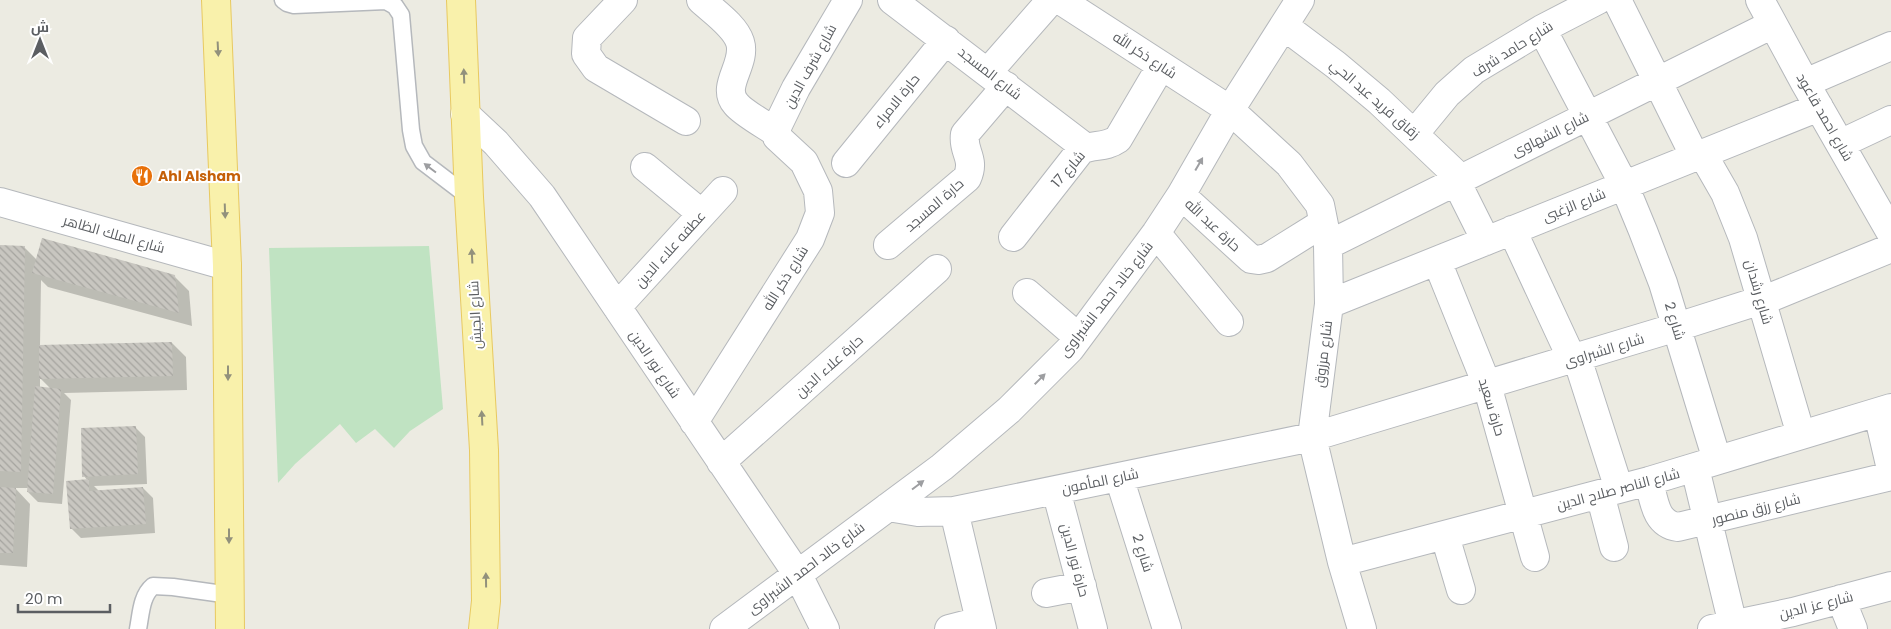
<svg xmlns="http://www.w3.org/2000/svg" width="1891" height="629" font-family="Poppins,Cairo,sans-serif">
	<defs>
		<pattern id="building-back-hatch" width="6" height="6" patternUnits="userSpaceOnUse" patternTransform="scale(1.25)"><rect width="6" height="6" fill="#c8c6c0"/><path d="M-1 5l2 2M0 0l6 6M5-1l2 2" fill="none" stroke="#a5a49f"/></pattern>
	</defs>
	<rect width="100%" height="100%" fill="#ecebe2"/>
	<!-- park -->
	<path fill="#c0e3c2" d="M429,246l14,163 -33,22 -16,17 -19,-19 -19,14 -16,-19 -45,40 -17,19 -9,-235z"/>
	<!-- shadow -->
	<path fill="#0003" fill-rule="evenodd" d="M0,247h24l13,13 137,16 15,15 3,35 -144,-39 -7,-7 -1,66 132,-3 14,14 1,33 -123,3 7,7 -9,104 -24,-2 -10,-10 1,-4h-14l15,16 -3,63 -27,-2zM40,378l11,11 -11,-1z
		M135,427l10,10 2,47 -53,2 5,5 44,-3 10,10 2,35 -74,5 -10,-10 17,-47 -4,-5z"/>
	<!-- building -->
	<path fill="url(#building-back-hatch)" d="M42,238l133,37 4,38 -147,-40z
		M0,245l25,1 -4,226 -21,-1z
		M172,342l1,34 -134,3v-34z
		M35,386l26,3 -8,105 -26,-2z
		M136,426l2,48 -56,3 -1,-49z
		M89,479v12l54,-4 3,37 -76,5 -4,-48z
		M0,487l16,1 -3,65h-13z"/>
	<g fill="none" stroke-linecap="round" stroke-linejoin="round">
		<!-- service casing -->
		<g stroke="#b5b8bc" stroke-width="19">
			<path id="service" d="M283,0l4,3 7,2 92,-4 9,5 6,9 10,115 3,16 9,16 46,35
				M138,629c3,-15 3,-33 15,-43l20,1 57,8"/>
		</g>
		<!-- minor casing -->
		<g stroke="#b5b8bc" stroke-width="30">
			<path id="minor" d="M623,0l-36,38 -1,16 10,14 90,53
				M701,0c13,12 34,26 39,42 7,22 -20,44 -4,62 7,9 31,22 41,29
				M892,0l194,148
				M1060,0l170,110 59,54 31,41 8,40 1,59 -17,133 30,125 20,67
				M1617,0l78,157
				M1760,0l45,83 86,150
				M1284,26l52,39 43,36 82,78
				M1542,29l82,156 19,46 20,52 54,177
				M988,72l63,-72
				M1805,83l86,-37
				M465,114l31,29 46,53 256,379 27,54
				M1415,133l32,-39 27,-24 68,-41 56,-29
				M1840,144l51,-24
				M1702,153l23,40 18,45 58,197
				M846,163l100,-123
				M645,167l57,47
				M1456,181l30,60
				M1181,195l70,64 7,1 9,-2 56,-35
				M0,202l227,64
				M1512,230l60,129
				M1156,233l73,89
				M1013,237l68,-87c13,-6 24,-2 37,-11l43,-73
				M888,245l79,-67c9,-20 -5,-26 -2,-44l41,-48
				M1328,245l445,-221
				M1437,261l50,124 48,172
				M1027,293l51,44
				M1329,304l490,-197
				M617,307l106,-116
				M1577,358l42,131
				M1878,413l13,56
				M694,422l116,-183 10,-26 -2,-22 -14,-29 -27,-25v-10l19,-39 52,-88
				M721,462l216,-193
				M1695,468l38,157
				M1119,477l48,152
				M1649,481c5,19 6,43 29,46l213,-51
				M1056,490l37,139
				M1600,494l14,53
				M888,507l30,5 36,-1 358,-74 365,-110 97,-31 117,-48
				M954,511l28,118
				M1445,536l16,54
				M1342,562l307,-81 242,-73
				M1046,593l36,-7
				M1841,599l12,30
				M724,629l218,-162 67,-57 61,-61 86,-116 25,-38 49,-85 70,-110
				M949,629l31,-8
				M1712,629l81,-17 98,-26"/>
		</g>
		<!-- primary casing -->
		<g stroke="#e8c960" stroke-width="30">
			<path id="primary" d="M216,0l11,266 3,363
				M461,0l8,197 15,253 2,151 -3,28"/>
		</g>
		<!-- service -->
		<use href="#service" stroke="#fff" stroke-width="16"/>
		<!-- minor -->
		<use href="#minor" stroke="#fff" stroke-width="28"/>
		<!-- primary -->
		<use href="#primary" stroke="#f9f1ab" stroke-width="28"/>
	</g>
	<!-- one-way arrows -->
	<defs><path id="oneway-solid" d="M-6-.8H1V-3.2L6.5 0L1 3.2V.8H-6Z" transform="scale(1.25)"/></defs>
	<g fill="#92917c">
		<use href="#oneway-solid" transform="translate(218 49) rotate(87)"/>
		<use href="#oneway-solid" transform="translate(464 76) rotate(-92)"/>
		<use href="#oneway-solid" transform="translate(225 211) rotate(88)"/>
		<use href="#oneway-solid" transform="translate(472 256) rotate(-93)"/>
		<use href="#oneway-solid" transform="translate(228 373) rotate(90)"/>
		<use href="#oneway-solid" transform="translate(482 418) rotate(-93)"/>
		<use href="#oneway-solid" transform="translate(229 536) rotate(90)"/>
		<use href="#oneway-solid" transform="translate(486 580) rotate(-91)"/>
	</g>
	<g fill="#9d9ea1">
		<use href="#oneway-solid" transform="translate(1199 164) rotate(-60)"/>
		<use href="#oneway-solid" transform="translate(430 168) rotate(-143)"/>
		<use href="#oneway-solid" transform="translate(1040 379) rotate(-45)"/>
		<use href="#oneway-solid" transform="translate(918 485) rotate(-37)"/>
	</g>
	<!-- icons -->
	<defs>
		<g id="restaurant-disc" transform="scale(1.125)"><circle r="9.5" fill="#e8710a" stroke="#fff"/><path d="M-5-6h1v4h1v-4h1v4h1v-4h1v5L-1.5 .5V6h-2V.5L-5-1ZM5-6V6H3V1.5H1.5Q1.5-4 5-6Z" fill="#fff"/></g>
	</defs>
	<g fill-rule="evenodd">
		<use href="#restaurant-disc" x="142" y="176"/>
	</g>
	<g text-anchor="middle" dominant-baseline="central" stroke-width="4" stroke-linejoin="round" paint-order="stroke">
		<!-- street labels -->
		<g font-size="14" fill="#5b5e62" stroke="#fff">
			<text transform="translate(1512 49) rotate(-32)">شارع حامد شرف</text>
			<text transform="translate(1145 55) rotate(33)">شارع ذكر الله</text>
			<text transform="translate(810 66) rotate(-61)">شارع شرف الدين</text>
			<text transform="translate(990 73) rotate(38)">شارع المسجد</text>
			<text transform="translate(1375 99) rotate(41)">زقاق فريد عبد الحي</text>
			<text transform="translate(896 101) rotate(-51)">حارة الامراء</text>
			<text transform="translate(1825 117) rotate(60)">شارع احمد قاعود</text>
			<text transform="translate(1550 134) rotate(-26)">شارع الشهاوى</text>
			<text transform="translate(1068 169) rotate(-49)">شارع 17</text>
			<text transform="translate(934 205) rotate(-41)">حارة المسجد</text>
			<text transform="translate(1574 205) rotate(-22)">شارع الزغبى</text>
			<text transform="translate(1213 225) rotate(43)">حارة عبد الله</text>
			<text transform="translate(114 234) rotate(16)">شارع الملك الظاهر</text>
			<text transform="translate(670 249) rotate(-48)">عطفه علاء الدين</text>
			<text transform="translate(785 278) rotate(-58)">شارع ذكر الله</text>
			<text transform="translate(1759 292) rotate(74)">شارع رشدان</text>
			<text transform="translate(1106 299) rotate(-52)">شارع خالد احمد الشبراوى</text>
			<text transform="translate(475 315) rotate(-93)">شارع الجيش</text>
			<text transform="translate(1675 321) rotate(73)">شارع 2</text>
			<text transform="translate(1604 350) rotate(-17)">شارع الشبراوى</text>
			<text transform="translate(1323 354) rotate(-83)">شارع مرزوق</text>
			<text transform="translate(655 364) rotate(56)">شارع نور الدين</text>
			<text transform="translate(829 366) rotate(-42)">حارة علاء الدين</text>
			<text transform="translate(1492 407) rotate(73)">حارة سعيد</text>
			<text transform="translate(1100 481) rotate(-12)">شارع المأمون</text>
			<text transform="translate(1618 489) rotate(-15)">شارع الناصر صلاح الدين</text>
			<text transform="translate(1756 509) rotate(-14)">شارع رزق منصور</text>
			<text transform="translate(1143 553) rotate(72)">شارع 2</text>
			<text transform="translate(1075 560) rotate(75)">حارة نور الدين</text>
			<text transform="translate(806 568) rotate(-37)">شارع خالد احمد الشبراوى</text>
			<text transform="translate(1816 605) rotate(-14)">شارع عز الدين</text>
		</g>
		<!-- food labels -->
		<g font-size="14" font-weight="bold" fill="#c56008" stroke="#fff" text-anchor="start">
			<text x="158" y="176">Ahl Alsham</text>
		</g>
	</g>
	<!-- north arrow -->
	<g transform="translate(40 40)" stroke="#ffffff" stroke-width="4" paint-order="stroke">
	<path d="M0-4L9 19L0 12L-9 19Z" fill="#5b5e62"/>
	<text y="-8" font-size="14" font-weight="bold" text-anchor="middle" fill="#5b5e62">ش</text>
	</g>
	<!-- scale -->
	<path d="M18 604v8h92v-8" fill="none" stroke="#5b5e62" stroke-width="2.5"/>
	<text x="25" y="604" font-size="15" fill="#5b5e62" stroke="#ffffff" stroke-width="4" paint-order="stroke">20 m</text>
</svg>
